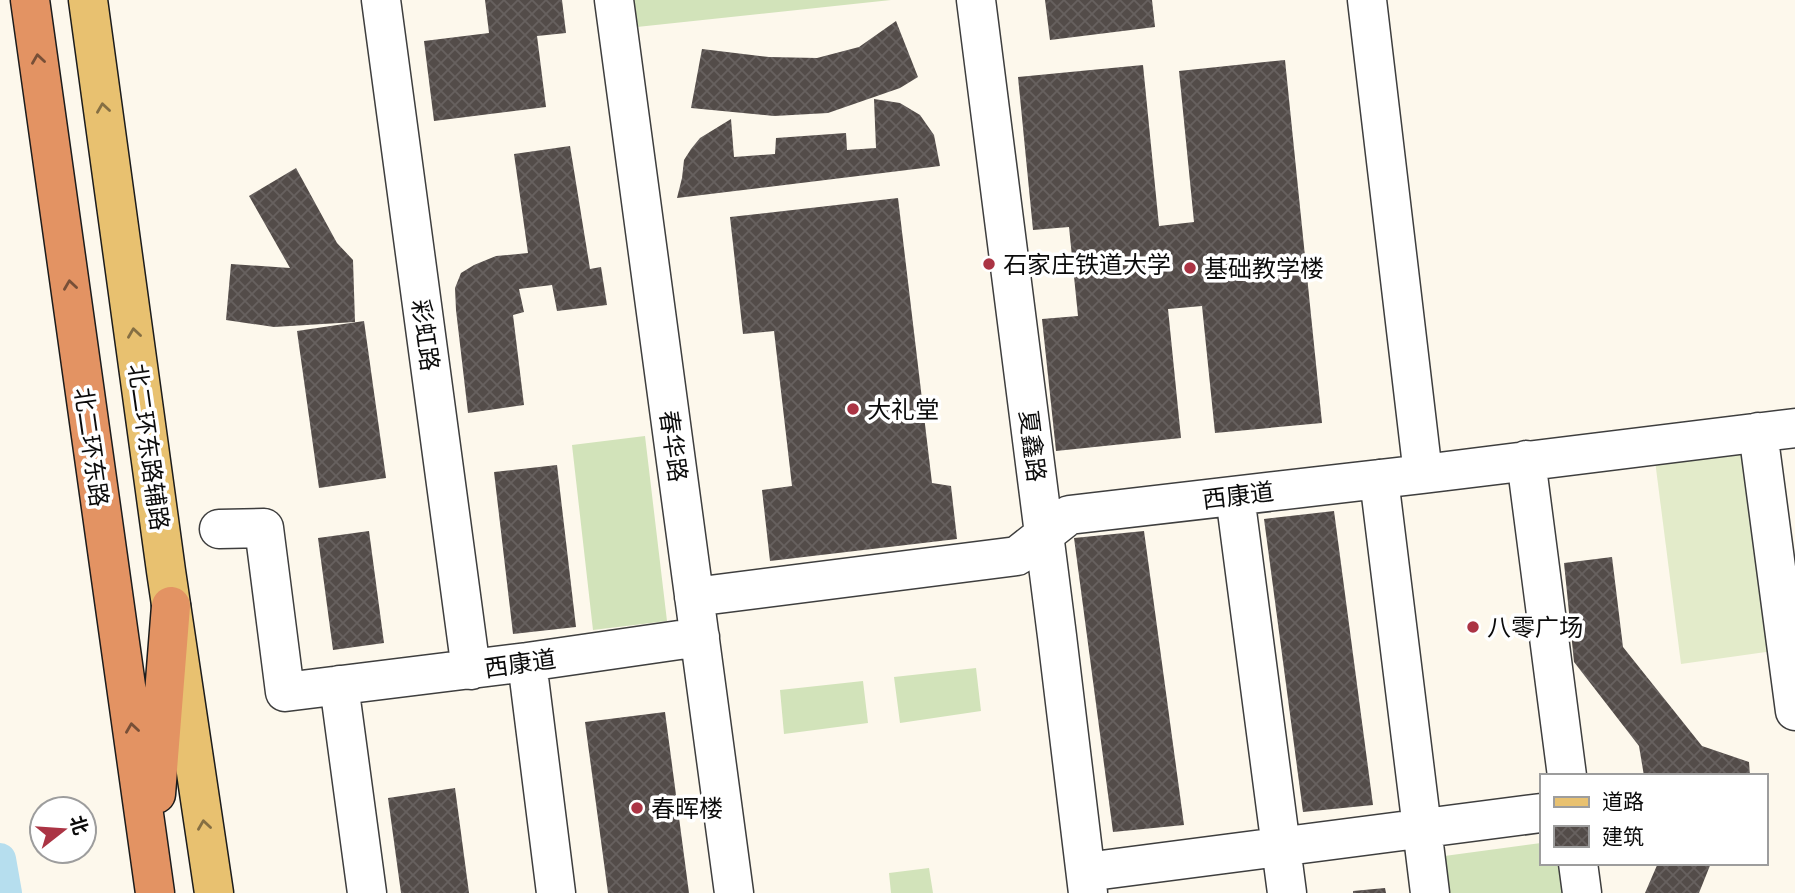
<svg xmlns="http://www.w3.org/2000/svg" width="1795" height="893" font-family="'PT Serif','Noto Sans SC',serif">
	<defs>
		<pattern id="building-cross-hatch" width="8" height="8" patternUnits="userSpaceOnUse" patternTransform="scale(1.75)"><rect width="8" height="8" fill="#534c49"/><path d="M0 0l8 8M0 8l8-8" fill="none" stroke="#67615f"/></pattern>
	</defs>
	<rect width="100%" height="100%" fill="#fdf8ec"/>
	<!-- grass -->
	<path fill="#d2e3ba" d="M614,0h277l-273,29z
		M645,436l22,185 -74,9 -21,-185z
		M976,668l5,43 -81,12 -6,-46z
		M863,681l5,42 -84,11 -4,-44z
		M1541,843v20h22l4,30h-125l-5,-36z
		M929,868l4,25h-42l-2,-20z"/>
	<!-- pitch -->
	<path fill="#e3ebca" d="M1758,432l29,217 -106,15 -28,-219z"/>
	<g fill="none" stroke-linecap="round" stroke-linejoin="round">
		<!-- canal -->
		<path stroke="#b6deee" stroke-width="32" d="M0,859l6,34"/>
	</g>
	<!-- building -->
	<path fill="url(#building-cross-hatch)" d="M485,0h77l4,33 -29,3 9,71 -112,14 -10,-80 65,-8z
		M1045,0h107l3,27 -105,13z
		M896,21l22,56 -18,11 -72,25 -54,3 -83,-8 11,-59 67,8 48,1 42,-11z
		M1285,60l37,363 -107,10 -13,-127 -34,3 13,129 -125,13 -14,-132 36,-3 -9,-89 -36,3 -15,-153 125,-12 16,161 35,-4 -15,-151z
		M874,99l26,4 20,12 14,20 6,31 -263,32 5,-20 2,-18 7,-11 9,-11 31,-19 3,38 41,-3 1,-16 70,-5 1,17 29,-2z
		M570,146l20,123 11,-2 6,38 -50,6 -5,-26 -33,4 5,23 -11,3 11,90 -56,8 -12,-103 -1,-22 6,-15 13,-8 22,-9 32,-3 -14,-99z
		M296,168l41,75 16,17 2,62 -81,5 -48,-7 5,-56 59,4 -41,-72z
		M898,198l34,285 19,3 6,53 -187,22 -8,-71 30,-4 -18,-155 -31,3 -13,-117z
		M364,321l22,157 -67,10 -22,-157z
		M557,465l19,162 -63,7 -19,-162z
		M1334,511l39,294 -70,7 -39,-293z
		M369,531l15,112 -51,7 -15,-112z
		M1144,531l40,294 -71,7 -39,-294z
		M1612,557l11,90 79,99 47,16 1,14h-106l-5,-30 -65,-84 -10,-99z
		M665,712l24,181h-81l-23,-171z
		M455,788l14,105h-68l-13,-95z
		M1658,863h53l-12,30h-54z
		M1385,888l1,5h-33v-2z"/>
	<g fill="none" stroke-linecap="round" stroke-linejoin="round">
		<!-- minor casing -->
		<g stroke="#3e3e3e" stroke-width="41">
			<path id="minor" d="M381,0l90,670
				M614,0l120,893
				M976,0l81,636 31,257
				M1367,0l56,474
				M1758,432l37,279
				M1526,460l41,316
				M1379,479l51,414
				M1235,496l52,397
				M219,529l45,-1 21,164 242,-30 173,-25
				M694,597l323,-41 52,-41 354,-41 372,-46
				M527,662l29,231
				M339,685l28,208
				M1578,863l4,30
				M1086,872l455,-59"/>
		</g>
		<!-- major casing -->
		<g stroke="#1c1c1c" stroke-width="41">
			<path id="major" d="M88,0l78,571 48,322"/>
		</g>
		<!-- highway casing -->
		<g stroke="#1c1c1c" stroke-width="41">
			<path id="highway" d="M30,0l125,893
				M156,794l15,-188"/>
		</g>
		<!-- minor -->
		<use href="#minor" stroke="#fff" stroke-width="38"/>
		<!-- major -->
		<use href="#major" stroke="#e8c170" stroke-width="38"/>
		<!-- highway -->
		<use href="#highway" stroke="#e39363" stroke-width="38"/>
	</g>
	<!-- one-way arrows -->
	<defs><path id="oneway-chevron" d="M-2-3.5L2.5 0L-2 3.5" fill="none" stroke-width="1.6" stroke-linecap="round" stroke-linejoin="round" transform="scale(1.75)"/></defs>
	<g stroke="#774f37">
		<use href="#oneway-chevron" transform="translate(38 59) rotate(-98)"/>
		<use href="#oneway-chevron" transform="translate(70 285) rotate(-98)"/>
		<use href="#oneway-chevron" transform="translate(132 728) rotate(-98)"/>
	</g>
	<g stroke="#856f43">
		<use href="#oneway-chevron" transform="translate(103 108) rotate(-98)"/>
		<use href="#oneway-chevron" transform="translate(134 333) rotate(-98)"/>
		<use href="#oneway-chevron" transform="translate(204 825) rotate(-98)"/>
	</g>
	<!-- markers -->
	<g fill="#ab3444" stroke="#fff" stroke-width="2.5">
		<circle cx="989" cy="264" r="7"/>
		<circle cx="1190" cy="268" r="7"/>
		<circle cx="853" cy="409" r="7"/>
		<circle cx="1473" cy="627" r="7"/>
		<circle cx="637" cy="808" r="7"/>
	</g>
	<g text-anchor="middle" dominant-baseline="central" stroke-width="7" stroke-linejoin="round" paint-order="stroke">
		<!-- poi labels -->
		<g font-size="24" fill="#0b0b0b" stroke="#fff" text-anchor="start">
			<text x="1003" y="264">石家庄铁道大学</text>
			<text x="1204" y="268">基础教学楼</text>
			<text x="867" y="409">大礼堂</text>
			<text x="1487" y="627">八零广场</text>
			<text x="651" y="808">春晖楼</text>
		</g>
		<!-- street labels -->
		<g font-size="24" fill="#0b0b0b" stroke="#fff">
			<text transform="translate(426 335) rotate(82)">彩虹路</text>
			<text transform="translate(674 446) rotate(82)">春华路</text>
			<text transform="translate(1033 446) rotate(83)">夏鑫路</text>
			<text transform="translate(92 447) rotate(82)">北二环东路</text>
			<text transform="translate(149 447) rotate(82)">北二环东路辅路</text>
			<text transform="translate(1238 495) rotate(-7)">西康道</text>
			<text transform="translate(520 663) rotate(-8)">西康道</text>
		</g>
	</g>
	<!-- legend -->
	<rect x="1540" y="774" width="228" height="91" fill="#ffffff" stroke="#9d9d9d" stroke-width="2"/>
	<rect x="1554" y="797" width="35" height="10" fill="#e8c170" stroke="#9d9d9d" stroke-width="2"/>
	<text x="1602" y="809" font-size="21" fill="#0b0b0b">道路</text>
	<rect x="1554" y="826" width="35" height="21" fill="url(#building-cross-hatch)" stroke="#9d9d9d" stroke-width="2"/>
	<text x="1602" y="844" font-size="21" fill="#0b0b0b">建筑</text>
	<!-- north arrow -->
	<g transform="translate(63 830) rotate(73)"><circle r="33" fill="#ffffff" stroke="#9d9d9d" stroke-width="2"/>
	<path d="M0-5L12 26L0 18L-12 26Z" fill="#ab3444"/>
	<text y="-10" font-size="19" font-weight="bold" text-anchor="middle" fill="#0b0b0b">北</text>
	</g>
</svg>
